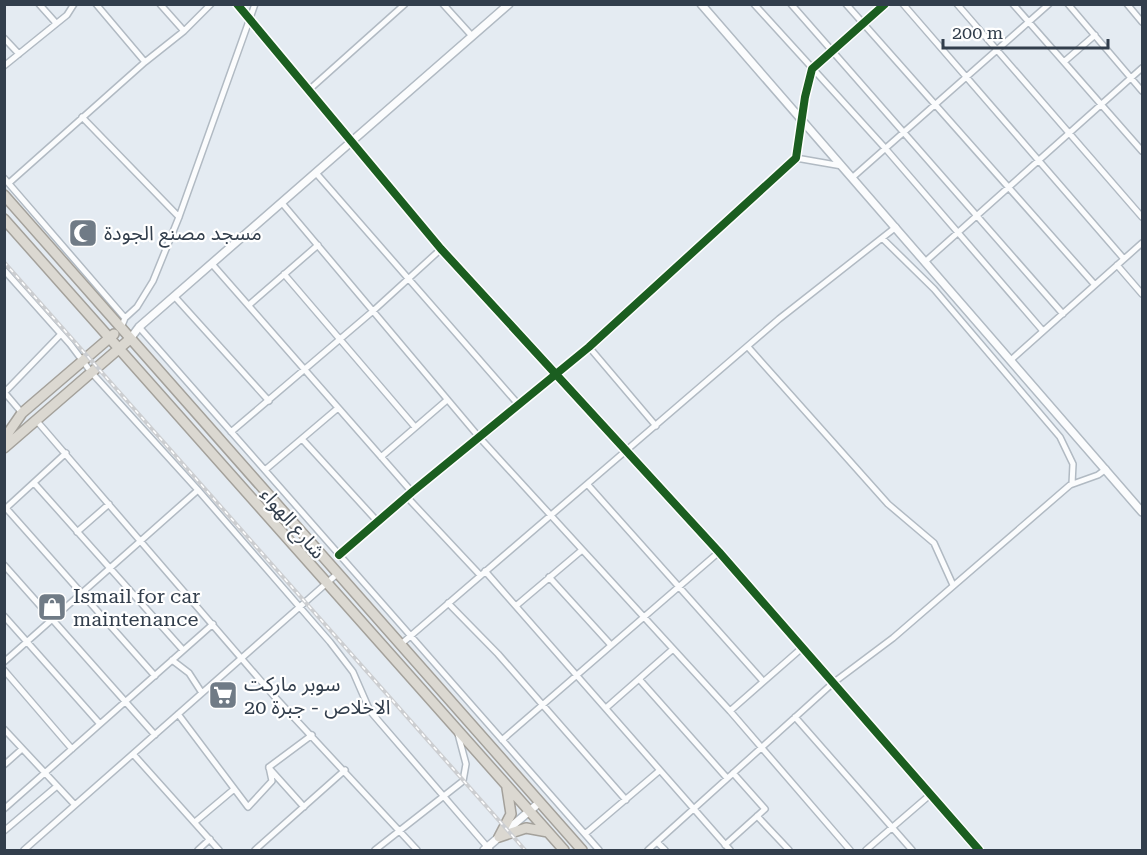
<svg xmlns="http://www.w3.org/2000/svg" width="1147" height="855" font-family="'Roboto Serif','Noto Sans Arabic',serif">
	<rect width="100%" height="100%" fill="#e4ebf2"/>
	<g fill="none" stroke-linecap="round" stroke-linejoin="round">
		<!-- minor casing -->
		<g stroke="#b1bac3" stroke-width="8">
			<path id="minor" d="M39,4l17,19
				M96,4l49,58
				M160,4l24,27
				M237,4l204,245 278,303 260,298
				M443,4l29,32
				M754,4l131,144 158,183
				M791,4l272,310
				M846,4l249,281
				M903,4l221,255
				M957,4l185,213
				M1013,4l129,147
				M1068,4l74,87
				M1127,4l15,18
				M4,38l15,16
				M1065,61l30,-26
				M4,66l63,-51 7,-11
				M310,89l95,-85
				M82,117l97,100
				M796,158l46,8
				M316,173l202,231
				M853,177l196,-173
				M4,178l121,140
				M9,183l136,-121 39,-31 27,-27
				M282,203l197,234 251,274 120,139
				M882,238l52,51 126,148 13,27 -1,20
				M926,261l216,-193
				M212,264l200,228
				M1117,265l25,29
				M4,270l66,74 21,28 107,118 132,152 23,30 17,39 120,139
				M284,274l131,153
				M175,297l94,104
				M249,305l69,-60
				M139,327l460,523
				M121,328l4,-10 12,-11 16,-26 26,-64 76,-213
				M589,347l67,79
				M748,347l140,157 46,39 19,42
				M1012,359l130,-116
				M4,393l57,-59
				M5,393l17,20
				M36,420l237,275 144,155
				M231,432l142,-121 68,-62
				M302,439l75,82
				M381,457l66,-57
				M265,470l73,-62
				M34,483l149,167
				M588,485l175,196
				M406,496l74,79
				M6,508l149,168
				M5,509l61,-56
				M77,532l32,-28
				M339,555l73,-63 177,-145 207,-189 9,-61 7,-28 73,-65
				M4,565l151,170
				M485,571l245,279
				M549,577l61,67
				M448,603l50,51 128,146
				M517,605l65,-55
				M4,616l96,108
				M400,645l379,-326 117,-92
				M172,660l17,13 13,20
				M4,662l194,-172
				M4,670l68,79
				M639,679l88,99
				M606,708l67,-59
				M730,711l73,-64
				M178,714l70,93 24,-26 -3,-14
				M795,717l117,133
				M4,729l71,76
				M502,740l217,-188
				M133,754l86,96
				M4,765l18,-16
				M269,767l43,-32
				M269,768l35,39
				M4,809l209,-185
				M757,816l32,34
				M195,822l38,-32
				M4,831l53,-45
				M585,834l74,-63
				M657,842l8,8
				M725,845l40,-36 -32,-36
				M24,850l313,-276
				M198,850l12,-11
				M255,850l90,-80
				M375,850l88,-69 3,-17 -8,-30
				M648,850l185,-167 60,-45 177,-153 28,-10 8,-6
				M866,850l65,-56"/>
		</g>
		<!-- tertiary casing -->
		<g stroke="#b1bac3" stroke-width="10">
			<path id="tertiary" d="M701,4l441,508
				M130,339l9,-12 370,-323
				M484,850l56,-48"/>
		</g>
		<!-- trunk casing -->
		<g stroke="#a4a19b" stroke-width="12">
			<path id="trunk" d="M4,195l578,655
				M4,219l560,631
				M4,439l18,-26 92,-79
				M4,448l126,-109
				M499,837l12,-23 -4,-26
				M499,837l27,-9 22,4"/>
		</g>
		<!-- minor -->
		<use href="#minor" stroke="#fbfcfd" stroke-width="5"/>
		<!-- tertiary -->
		<use href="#tertiary" stroke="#fbfcfd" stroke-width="7"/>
		<!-- trunk -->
		<use href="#trunk" stroke="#dbd8d1" stroke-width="9"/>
		<!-- rail casing -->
		<g stroke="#ccced1" stroke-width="4">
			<path id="rail" d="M4,262l521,588"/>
		</g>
		<!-- rail -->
		<use href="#rail" stroke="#fff" stroke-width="1.5" stroke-dasharray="4.5" stroke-linecap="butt"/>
		<!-- cycleway casing -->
		<g stroke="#fff" stroke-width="11">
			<path id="cycleway" d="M237,4l204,245 278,303 260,298
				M339,555l73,-63 177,-145 207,-189 9,-61 7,-28 73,-65"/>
		</g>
		<!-- cycleway -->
		<use href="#cycleway" stroke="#1b5e20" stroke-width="8"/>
	</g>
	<!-- icons -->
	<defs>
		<g id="mosque-square" transform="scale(1.5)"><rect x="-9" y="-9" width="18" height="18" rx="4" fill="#707b86" stroke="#fff"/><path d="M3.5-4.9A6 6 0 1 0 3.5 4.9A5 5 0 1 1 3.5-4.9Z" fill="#fff"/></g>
		<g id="shop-square" transform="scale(1.5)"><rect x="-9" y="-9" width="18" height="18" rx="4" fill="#707b86" stroke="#fff"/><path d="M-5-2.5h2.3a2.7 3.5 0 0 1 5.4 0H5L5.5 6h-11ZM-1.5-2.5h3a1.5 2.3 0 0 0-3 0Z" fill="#fff"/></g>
		<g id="supermarket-square" transform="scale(1.5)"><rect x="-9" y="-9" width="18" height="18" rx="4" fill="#707b86" stroke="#fff"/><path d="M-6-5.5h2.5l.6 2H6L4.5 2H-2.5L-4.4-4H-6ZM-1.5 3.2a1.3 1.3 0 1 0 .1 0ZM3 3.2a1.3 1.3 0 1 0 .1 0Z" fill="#fff"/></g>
	</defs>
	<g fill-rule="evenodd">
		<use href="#mosque-square" x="83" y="233"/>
		<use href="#shop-square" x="52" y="607"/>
		<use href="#supermarket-square" x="223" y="695"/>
	</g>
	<g text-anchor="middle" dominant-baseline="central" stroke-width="4.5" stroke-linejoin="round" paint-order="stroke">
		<!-- poi labels -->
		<g font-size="20" fill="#323e4c" stroke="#fff" text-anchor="start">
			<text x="104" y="233">مسجد مصنع الجودة</text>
			<text x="73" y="596">Ismail for car<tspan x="73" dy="23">maintenance</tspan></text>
			<text x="244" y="684">سوبر ماركت<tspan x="244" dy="23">الاخلاص - جبرة 20</tspan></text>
		</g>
		<!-- street labels -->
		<g font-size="20" fill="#323e4c" stroke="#fff">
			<text transform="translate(293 523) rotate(49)">شارع الهواء</text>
		</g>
	</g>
	<!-- border -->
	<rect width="1147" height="855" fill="none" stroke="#323e4c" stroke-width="12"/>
	<!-- scale -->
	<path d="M943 39v9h165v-9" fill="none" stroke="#323e4c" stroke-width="3"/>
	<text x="952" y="39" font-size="18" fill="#323e4c" stroke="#ffffff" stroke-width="4.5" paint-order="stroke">200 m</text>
</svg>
